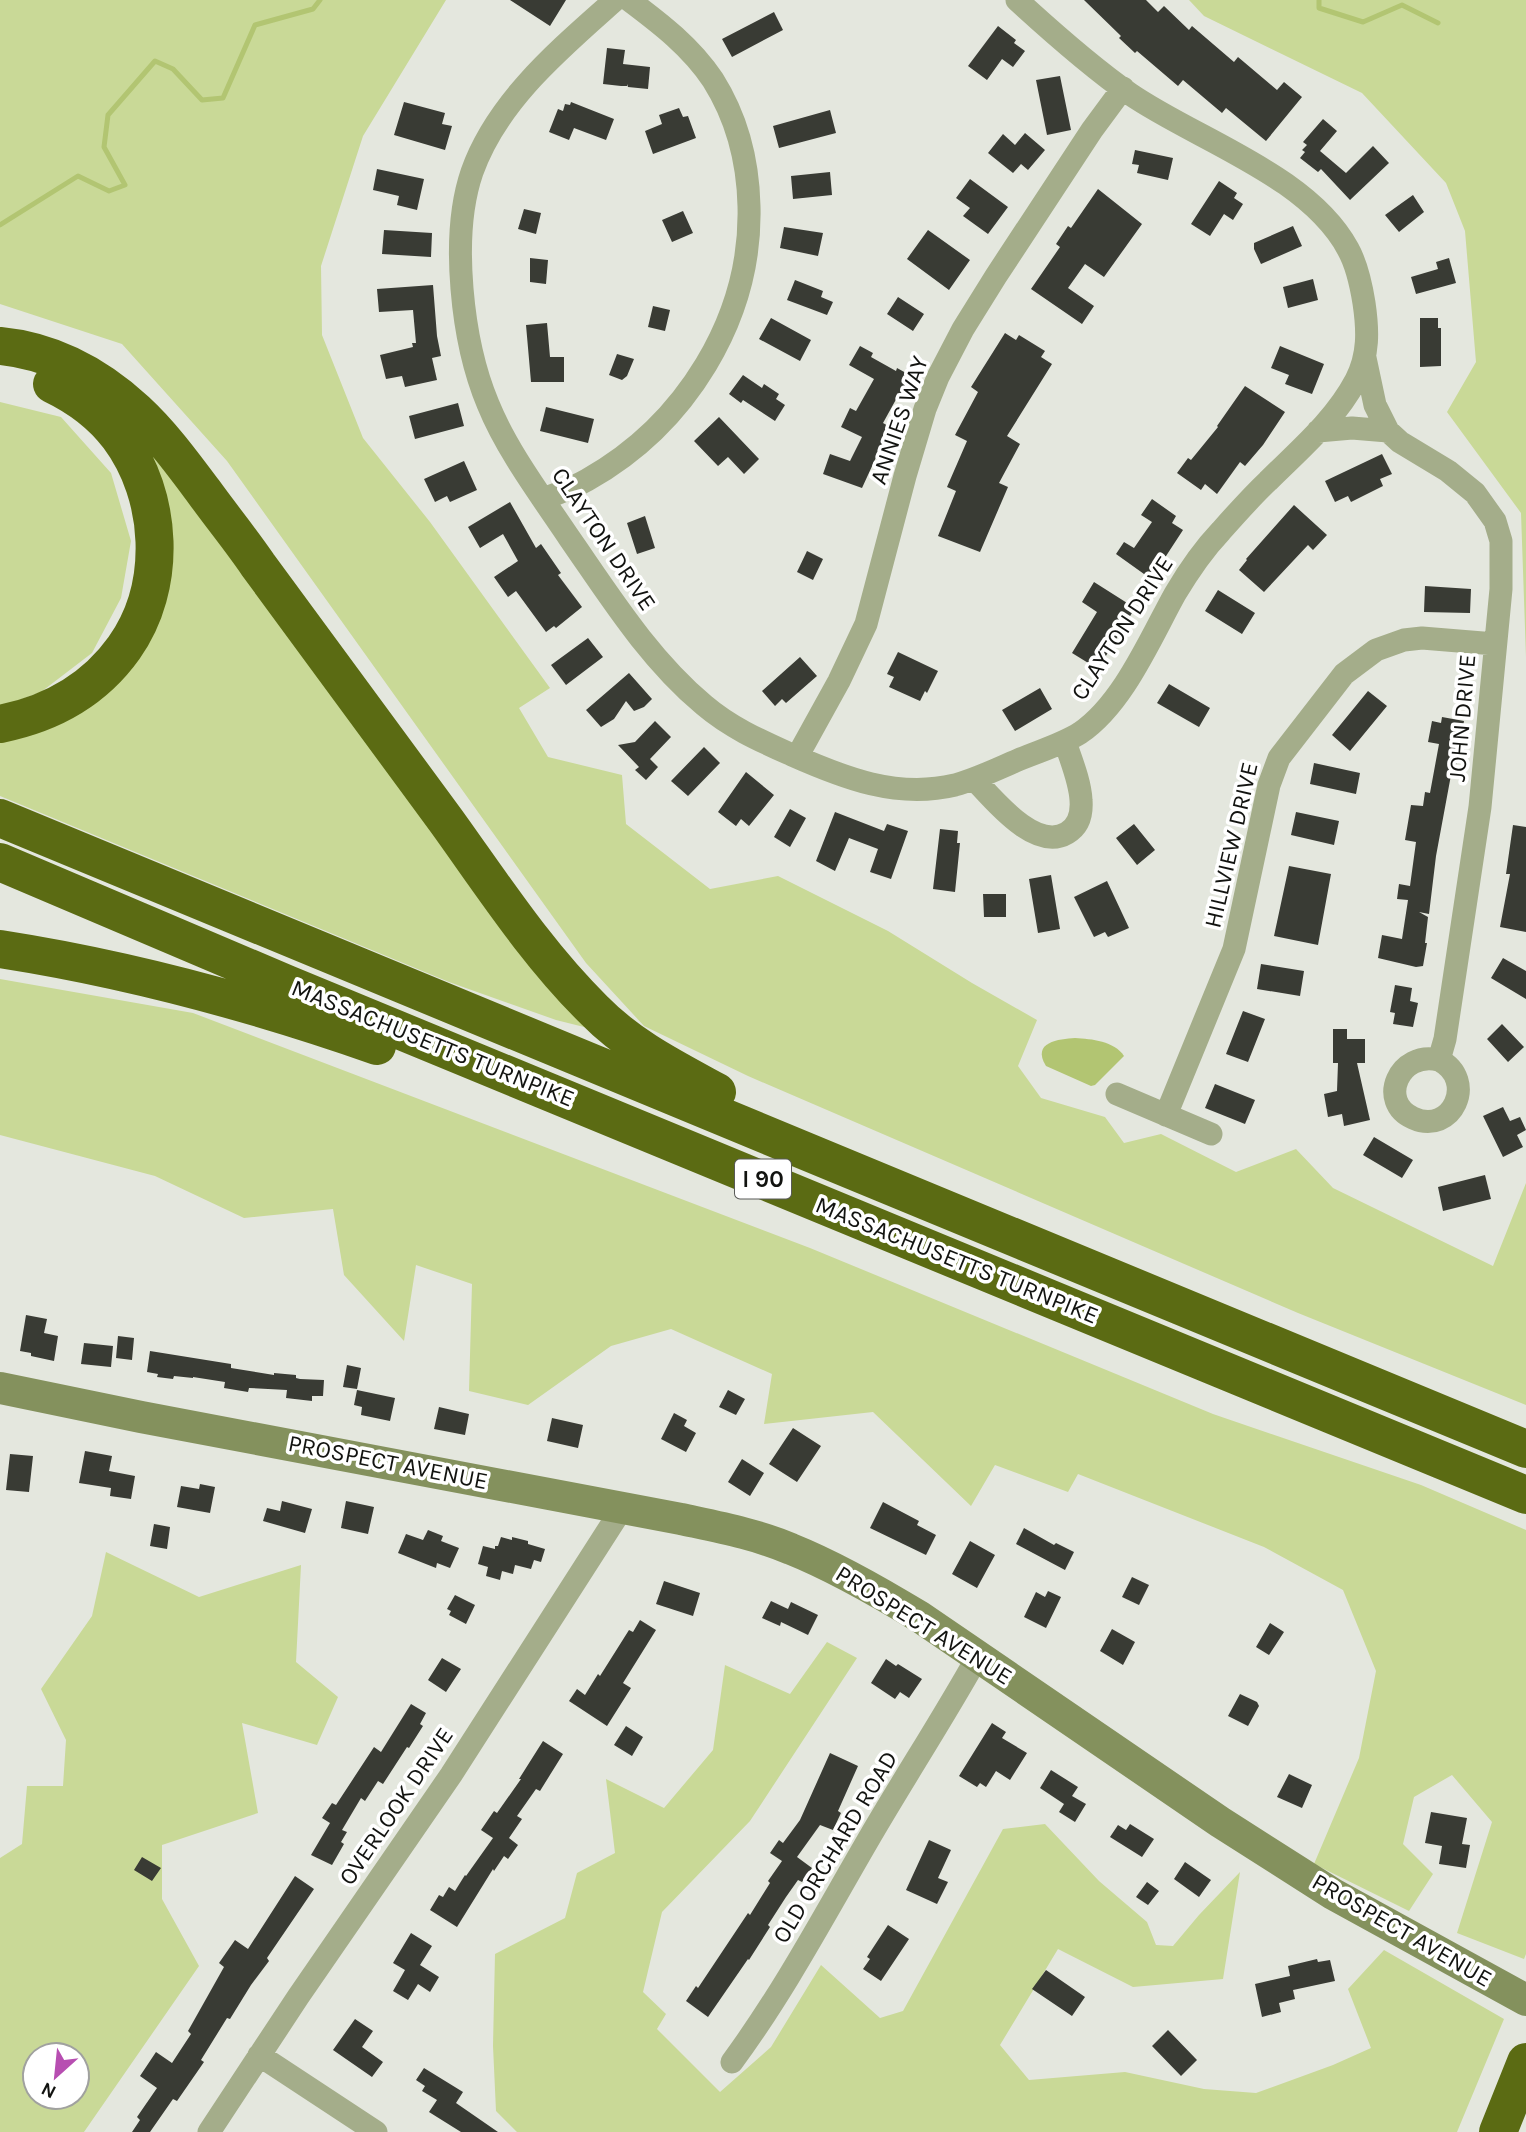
<svg xmlns="http://www.w3.org/2000/svg" width="1526" height="2132" font-family="Karla,sans-serif">
	<rect width="100%" height="100%" fill="#e4e7de"/>
	<!-- green -->
	<path fill="#c9d997" fill-rule="evenodd" d="M0,0h446l-83,136 -42,130 1,69 41,103 67,84 120,166 -31,20 29,49 74,18 4,49 84,65 68,-13 110,55 84,52 65,37 -19,46 23,32 64,19 19,26 37,-9 75,38 60,-23 37,39 160,78 33,-83v222l-228,-92 -550,-237 -104,-50 -58,-63 -359,-502 -105,-117 -122,-40z
		M1189,0h337v657l-5,-144 -74,-101 29,-50 -11,-131 -19,-48 -84,-90 -158,-77z
		M0,402l61,15 50,56 20,68 -10,57 -29,55 -51,39 -41,15z
		M125,417l463,611 -32,-8 -107,-38 -449,-186v-57l155,-124z
		M0,979l193,34 617,235 403,166 208,71 105,45v424l-2,5 -67,-26 35,-111 -40,-47 -38,22 -11,47 30,30 -24,37 -95,-47 45,-106 17,-87 -33,-81 -79,-43 -186,-73 -10,18 -73,-27 -24,41 -98,-94 -109,12 8,-50 -101,-45 -60,17 -83,59 -59,-14 3,-107 -56,-19 -12,76 -60,-66 -11,-66 -89,9 -89,-42 -155,-41z
		M106,1552l93,45 102,-32 -5,97 42,35 -21,48 -75,-22 16,90 -96,32v54l37,67 -115,166h-84v-274l22,-14 5,-58h36l3,-46 -25,-51 51,-73zM35,2055h42v42h-42z
		M827,1642l30,16 -107,163 -88,91 -19,80 23,22 -9,15 63,63 51,-45 50,-82 59,53 23,-7 100,-182 42,-5 54,57 48,41 9,23 17,1 26,-31 41,-43 -17,107 -90,8 -75,-38 -58,96 29,35 96,-8 79,17 52,4 77,-28 38,-17 -23,-59 36,-39 120,69 -47,113h-940l-21,-21 -3,-65 2,-92 70,-36 12,-45 38,-20 -9,-74 58,29 49,-58 12,-85 65,29z"/>
	<!-- water -->
	<path fill="#b2c572" d="M1075,1038c17,1 39,3 49,18l-29,29 -4,1 -45,-20c-15,-24 13,-27 29,-28z"/>
	<g fill="none" stroke-linecap="round" stroke-linejoin="round">
		<!-- stream -->
		<path stroke="#b2c572" stroke-width="5" d="M1319,0v8l44,14 39,-17 36,18
			M0,225l78,-49 31,15 16,-6 -21,-38 4,-32 47,-54 18,8 29,31 21,-2 32,-73 58,-16 7,-9"/>
	</g>
	<!-- building -->
	<path fill="#393b34" d="M510,0h56l-16,26z
		M1084,0h62l12,12 6,-6 25,24 3,-4 42,36 4,-5 39,33 7,-8 18,15 -36,44 -40,-33 -4,5 -39,-33 -5,6 -41,-35 -2,2 -16,-15 2,-2z
		M774,12l9,18 -51,27 -10,-18z
		M998,26l18,14 -2,3 11,8 -12,16 -11,-8 -15,21 -19,-14z
		M607,48l18,2 -2,14 27,3 -2,22 -20,-2 -1,-3v2h-6l-18,-2z
		M1060,76l11,54 -24,5 -11,-55z
		M404,102l41,11 -3,11 10,2 -7,24 -51,-15z
		M571,102l43,17 -8,21 -32,-12 -5,12 -20,-8 9,-23 5,2 2,-7 5,1z
		M679,108l4,9 5,-1 8,22 -43,16 -8,-23 17,-7 -3,-9z
		M830,110l6,23 -57,15 -6,-22z
		M1323,119l14,12 -17,20 26,22 27,-27 16,17 -39,37 -29,-31 -3,3 -18,-14 5,-6 -3,-2 5,-5 -4,-3z
		M1025,133l20,17 -17,20 -7,-6 -8,9 -25,-20 15,-19 12,11z
		M1135,150l38,8 -5,22 -31,-7 2,-8 -7,-1z
		M377,169l47,10 -7,31 -20,-5 2,-9 -26,-6z
		M830,172l2,23 -39,4 -2,-23z
		M970,179l38,28 -20,27 -25,-18 7,-8 -14,-10z
		M1219,181l18,12 -3,5 9,6 -10,16 -9,-6 -14,22 -19,-12z
		M1098,189l44,35 -38,53 -19,-13 -17,24 26,18 -12,18 -51,-35 29,-42 -4,-3 12,-18 3,2z
		M1413,195l11,17 -25,20 -14,-17z
		M524,209l17,4 -5,21 -18,-5z
		M683,211l10,22 -21,9 -10,-22z
		M1293,226l9,20 -41,18 -7,-15v-6z
		M784,227l39,6 -5,23 -38,-8z
		M384,230l48,3 -1,24 -49,-3z
		M928,230l42,30 -21,30 -42,-31z
		M530,258l18,2 -2,24 -16,-2z
		M1449,258l7,25 -40,11 -5,-17 27,-8 -2,-7z
		M1313,279l5,21 -30,8 -5,-21z
		M795,280l28,11 -2,6 12,5 -6,13 -40,-15z
		M433,285l4,51 4,20 -9,2 5,22 -32,7 -3,-11 -16,3 -6,-24 33,-8 -1,-4h4l-3,-33 -34,2 -2,-23z
		M898,297l26,17 -11,17 -26,-17z
		M653,306l17,4 -5,21 -17,-4z
		M771,318l40,22 -11,21 -41,-22z
		M1420,318h18v10h3v38l-21,1z
		M547,323l3,34h14v25h-33l-5,-57z
		M1005,333l11,7 3,-5 26,16 -4,6 11,7 -45,72 13,8 -21,39 9,4 -28,65 -42,-16 18,-45 -9,-4 20,-46 -12,-6 23,-43 -7,-5z
		M860,346l13,7 -2,4 25,14 1,-3 18,10 -11,19 -5,-3 -16,29 7,4 -28,61 -39,-14 7,-20 20,7 12,-24 -21,-10 9,-19 6,3 18,-32 -25,-14z
		M1280,346l44,18 -12,30 -27,-10 4,-9 -18,-7z
		M617,354l17,5 -7,17 -5,4 -13,-5z
		M743,375l19,13 2,-4 15,10 -3,5 9,6 -10,16 -32,-21 -2,3 -12,-9z
		M1245,386l40,26 -22,33 -18,21 -5,-4 -23,32 -12,-10 -4,6 -24,-17 11,-15 3,2 27,-33 -1,-1z
		M458,403l6,23 -49,13 -6,-23z
		M546,407l48,12 -6,24 -48,-12z
		M719,417l40,42 -15,15 -16,-17 -10,9 -24,-25z
		M1382,454l10,20 -12,5 3,7 -32,16 -3,-6 -13,6 -10,-21z
		M464,461l13,29 -27,12 -3,-6 -12,6 -11,-23z
		M1152,499l24,17 -4,7 11,7 -32,49 -35,-25 8,-12 10,6 18,-26 -11,-7z
		M510,502l26,46 5,-4 20,29 -3,2 24,32 -26,21 -2,-2 -8,6 -30,-41 -8,6 -14,-20 24,-16 -15,-27 -23,14 -12,-21z
		M1294,505l33,30 -14,15 -5,-5 -44,47 -25,-22 8,-10 -1,-1z
		M645,516l10,32 -18,6 -10,-31z
		M807,551l16,8 -10,21 -16,-8z
		M1094,582l41,26 -37,61 -26,-16 25,-41 -15,-10z
		M1425,586l46,3 -1,24 -46,-1z
		M1218,590l37,23 -13,21 -37,-23z
		M588,638l15,19 -37,28 -15,-20z
		M898,652l40,19 -11,22 -2,-2 -5,10 -31,-14 5,-10 -7,-3z
		M800,657l17,19 -31,27 -4,-4 -7,7 -13,-15z
		M629,673l23,26 -8,8 -10,4 -8,-10 -12,18 -13,8 -15,-17z
		M1169,684l41,24 -11,19 -42,-24z
		M1040,688l12,21 -37,22 -13,-21z
		M1368,691l19,15 -37,45 -18,-16z
		M1442,717l22,4 -10,55 -3,-1 -15,81 -7,58 -10,-2 9,5 -3,26h2l-4,23 -7,1 -38,-9 4,-23 20,4 6,-39 -11,-1 2,-15 11,2 6,-44 -11,-2 6,-35 12,1 2,-14 5,1 9,-49 -11,-2 4,-21 9,2z
		M655,721l16,16 -21,22 8,8 -12,13 -11,-10 4,-3 -21,-22 17,-3z
		M704,747l16,16 -32,33 -17,-15z
		M1314,763l46,10 -4,21 -46,-10z
		M746,772l28,23 -25,31 -8,-7 -5,7 -18,-14z
		M790,809l16,9 -16,29 -16,-10z
		M835,812l49,19 3,-7 21,7 -17,48 -21,-7 8,-23 -29,-11 -14,33 -19,-10z
		M1296,812l43,9 -5,24 -43,-10z
		M1134,824l21,26 -18,15 -21,-27z
		M1513,825l13,2v105l-26,-5 10,-53h-4z
		M940,829l18,2 -1,12h3l-5,49 -22,-3z
		M1289,866l42,8 -13,71 -44,-9z
		M1051,875l9,54 -22,4 -9,-54z
		M1107,881l22,47 -21,9 -3,-5 -11,5 -20,-40z
		M983,894h23v23h-22z
		M1503,958l23,13v28l-35,-21z
		M1261,964l43,7 -4,25 -43,-7z
		M1395,985l17,3 -2,13 8,2 -5,24 -20,-3 2,-11 -5,-1z
		M1243,1011l22,8 -17,43 -22,-8z
		M1502,1024l22,23 -16,15 -21,-23z
		M1333,1029h14v10h18v24h-8l13,57 -26,6 -2,-12 -14,3 -4,-23 13,-3 1,-28h-5z
		M1215,1084l40,16 -10,24 -40,-16z
		M1503,1107l7,14 10,-4 6,13 -9,5 6,12 -20,10 -20,-41z
		M1374,1137l39,23 -11,18 -39,-23z
		M1485,1175l6,24 -48,12 -5,-24z
		M26,1315l21,4 -3,14 14,3 -4,25 -23,-5v-3l-11,-2z
		M118,1336l16,2 -2,22 -16,-2z
		M84,1343l29,3 -2,21 -30,-3z
		M150,1351l81,13v4l43,7v-2l22,2v3l4,1 24,1 -1,16h-11v5l-26,-3 1,-8 -38,-2 -1,4 -24,-4 1,-6 -32,-5v1l-19,-2 -1,3 -16,-2 1,-3 -11,-2z
		M347,1365l14,3 -4,21 -14,-2z
		M357,1390l38,8 -5,23 -29,-6 1,-8 -8,-2z
		M728,1390l17,9 -9,16 -17,-8z
		M439,1407l30,7 -4,21 -31,-6z
		M674,1413l13,7 -3,6 12,7 -10,19 -25,-13z
		M552,1418l31,7 -5,23 -31,-7z
		M793,1428l28,18 -24,36 -28,-18z
		M85,1451l27,5 -3,15 26,5 -4,23 -21,-3 1,-8 -32,-5z
		M10,1454l23,2 -4,36 -23,-2z
		M742,1459l22,14 -14,23 -22,-14z
		M200,1484l15,3 -5,26 -33,-6 4,-21 18,3z
		M282,1501l30,8 -7,24 -42,-12 4,-13 13,3z
		M346,1501l28,6 -6,27 -27,-6z
		M883,1502l36,19 -2,4 19,10 -10,20 -56,-27z
		M154,1524l16,3 -3,22 -17,-3z
		M1024,1528l30,17 2,-2 18,9 -9,18 -49,-26z
		M428,1530l15,6 -2,5 18,7 -9,20 -13,-5 -1,5 -38,-15 8,-19 17,6z
		M501,1537l11,3v-3l16,4v3l17,5 -4,13 -7,-2 -3,9 -16,-4 -2,9 -11,-3 -2,9 -14,-4 2,-9 -10,-3 5,-18 12,3v-3h3z
		M970,1541l25,14 -18,33 -25,-14z
		M1132,1577l17,8 -10,20 -17,-8z
		M664,1581l36,12 -7,23 -37,-12z
		M1048,1591l13,6 -15,31 -22,-11 12,-25 9,5z
		M455,1595l20,10 -9,19 -17,-9 2,-4 -4,-2z
		M771,1601l17,8 3,-7 27,13 -10,20 -27,-13 -1,4 -18,-8z
		M640,1620l16,10 -33,53 8,5 -24,38 -38,-25 8,-12 8,6 13,-21 2,2 29,-46 4,2z
		M1270,1623l14,9 -15,23 -13,-8z
		M1112,1629l23,13 -12,23 -23,-14z
		M442,1658l19,11 -15,23 -18,-12z
		M886,1659l10,7 2,-2 24,15 -13,19 -9,-6 -5,7 -24,-16z
		M1240,1694l17,8 2,4 -11,20 -20,-10z
		M411,1704l15,9 -6,11 3,2 -14,22 -2,-1 -24,37 -5,-3 -13,20 -4,-3 -19,32 5,2 -6,10 3,2 -12,21 -21,-10 19,-32 -8,-5 10,-15 4,2 38,-58 7,5z
		M992,1723l14,9 -4,6 25,15 -17,27 -14,-9 -10,16 -6,-4 -3,4 -18,-11z
		M626,1726l17,11 -11,19 -18,-11z
		M543,1741l20,13 -23,37 -4,-2 -19,27 5,3 -13,19 9,7 -10,14 -4,-3 -10,15 -1,-2 -36,58 -27,-17 9,-15 4,2 6,-10 6,4 10,-16 1,1 27,-38 -12,-8 13,-19 3,2 24,-34h-2z
		M830,1753l28,13 -20,45 3,2 -8,17 -13,-5 -23,32 15,11 -10,14 -4,-2 -12,17 -18,28 2,2 -21,33 -1,-1 -40,58 -22,-16 10,-15 2,2 50,-75 2,2 20,-32 -2,-2 14,-20 -12,-8 9,-13 4,3 17,-23z
		M1051,1770l27,17 -6,9 14,8 -11,18 -16,-10 5,-8 -24,-16z
		M1289,1774l23,11 -10,23 -25,-11z
		M1431,1812l36,6 -5,26 8,1 -4,23 -27,-4 3,-18 -17,-3z
		M1130,1824l24,15 -12,18 -32,-20 8,-12 8,5z
		M929,1840l22,10 -13,28 10,4 -11,22 -31,-14z
		M142,1857l19,11 -9,13 -18,-11z
		M1185,1862l26,18 -12,17 -25,-18z
		M295,1876l19,13 -47,69 2,3 -18,24 -21,34 -3,-1 -26,42 3,2 -27,39 -4,-2 -23,33h-18l8,-12 -3,-3 20,-29 -17,-12 16,-24 16,11 19,-29 -3,-3 36,-64 -5,-4 16,-23 13,9z
		M1147,1882l12,9 -11,14 -12,-8z
		M888,1925l21,14 -28,42 -18,-12 7,-10 -3,-2z
		M411,1933l21,13 -12,19 19,12 -9,15 -12,-8 -10,16 -15,-9 12,-21 -12,-7z
		M1317,1959l1,3 12,-2 5,21 -42,9 2,9 -16,4 2,9 -19,5 -7,-33 35,-8 -2,-10z
		M1046,1970l39,27 -13,19 -40,-27z
		M355,2019l18,12 -11,16 21,15 -11,15 -39,-27z
		M1168,2030l29,30 -16,16 -29,-30z
		M424,2068l39,24 -7,11 42,29h-37l-32,-20 8,-12 -15,-9 3,-5 -9,-6z"/>
	<g fill="none" stroke-linecap="round" stroke-linejoin="round">
		<!-- street -->
		<path stroke="#a4ad8a" stroke-width="23" d="M615,0c-55,49 -118,101 -143,172 -22,64 -10,170 16,232 19,47 54,93 82,135 41,59 79,120 134,166 27,23 57,36 88,50 52,23 105,44 163,30 22,-6 42,-16 63,-25 21,-9 43,-15 62,-27 43,-29 70,-94 95,-139 13,-22 28,-44 46,-63 15,-17 30,-34 47,-50 31,-31 67,-61 88,-101 13,-25 12,-50 8,-77 -3,-19 -7,-38 -16,-54 -40,-74 -151,-109 -218,-155 -40,-28 -77,-61 -113,-94
			M1365,358l10,47 13,26 12,11 48,29 27,22 20,28 6,20v48l-21,218 -35,232 -6,21c-40,-10 -62,42 -26,58 39,18 65,-38 26,-58
			M1318,431l34,-3 36,3
			M544,499c14,-6 29,-11 43,-19 98,-55 165,-161 162,-274 -1,-44 -12,-88 -36,-126 -22,-33 -52,-56 -84,-80
			M797,757l42,-76 27,-57 39,-148 20,-67 13,-32 25,-48 33,-53 96,-146 31,-42
			M974,779c19,20 61,73 93,54 12,-7 15,-20 14,-33 -1,-19 -10,-40 -16,-58
			M1117,1094l94,40
			M1166,1115l68,-166 35,-164 10,-27 65,-84 32,-24 28,-10 18,-2 73,6
			M259,2055l117,77
			M732,2062c53,-72 94,-150 139,-227 35,-60 73,-118 107,-179
			M209,2132l89,-135 153,-222 172,-268"/>
		<!-- secondary -->
		<path stroke="#84915d" stroke-width="32" d="M0,1388l141,29 540,102c37,8 75,15 110,30 45,18 88,43 129,68l300,205 113,72 193,106"/>
		<!-- highway -->
		<path stroke="#5b6b13" stroke-width="38" d="M0,346c52,5 98,30 136,65 26,24 47,53 68,81 18,25 37,48 54,73 63,85 126,171 189,257 46,64 90,132 147,188 35,36 79,58 123,82
			M0,724c50,-10 94,-34 124,-76 44,-62 39,-152 -5,-211 -17,-23 -42,-41 -67,-53
			M0,818l1526,631
			M0,862l287,122 1239,511
			M0,949c129,20 254,54 377,97
			M1498,2132l28,-70"/>
	</g>
	<g text-anchor="middle" dominant-baseline="central" stroke-width="7" stroke-linejoin="round" paint-order="stroke">
		<!-- shield labels -->
		<rect fill="#fff" stroke="#595a58" stroke-width="2" x="735" y="1159.5" width="56" height="39" rx="5"/>
		<g font-size="23" font-weight="bold" fill="#121310">
			<text x="763" y="1179">I 90</text>
		</g>
		<!-- street labels -->
		<g font-size="24" fill="#121310" stroke="#fff">
			<text transform="translate(899 420) rotate(-71)">ANNIES WAY</text>
			<text transform="translate(604 539) rotate(56)">CLAYTON DRIVE</text>
			<text transform="translate(1122 628) rotate(-57)">CLAYTON DRIVE</text>
			<text transform="translate(1462 718) rotate(-85)">JOHN DRIVE</text>
			<text transform="translate(1231 845) rotate(-77)">HILLVIEW DRIVE</text>
			<text transform="translate(433 1043) rotate(22)">MASSACHUSETTS TURNPIKE</text>
			<text transform="translate(957 1260) rotate(22)">MASSACHUSETTS TURNPIKE</text>
			<text transform="translate(388 1462) rotate(11)">PROSPECT AVENUE</text>
			<text transform="translate(924 1625) rotate(32)">PROSPECT AVENUE</text>
			<text transform="translate(396 1806) rotate(-56)">OVERLOOK DRIVE</text>
			<text transform="translate(835 1847) rotate(-59)">OLD ORCHARD ROAD</text>
			<text transform="translate(1402 1930) rotate(30)">PROSPECT AVENUE</text>
		</g>
	</g>
	<!-- north arrow -->
	<g transform="translate(56 2076) rotate(207)"><circle r="33" fill="#ffffff" stroke="#a0a19f" stroke-width="2"/>
	<path d="M0-5L12 26L0 18L-12 26Z" fill="#b74eb1"/>
	<text y="-10" font-size="19" font-weight="bold" text-anchor="middle" fill="#121310">N</text>
	</g>
</svg>
